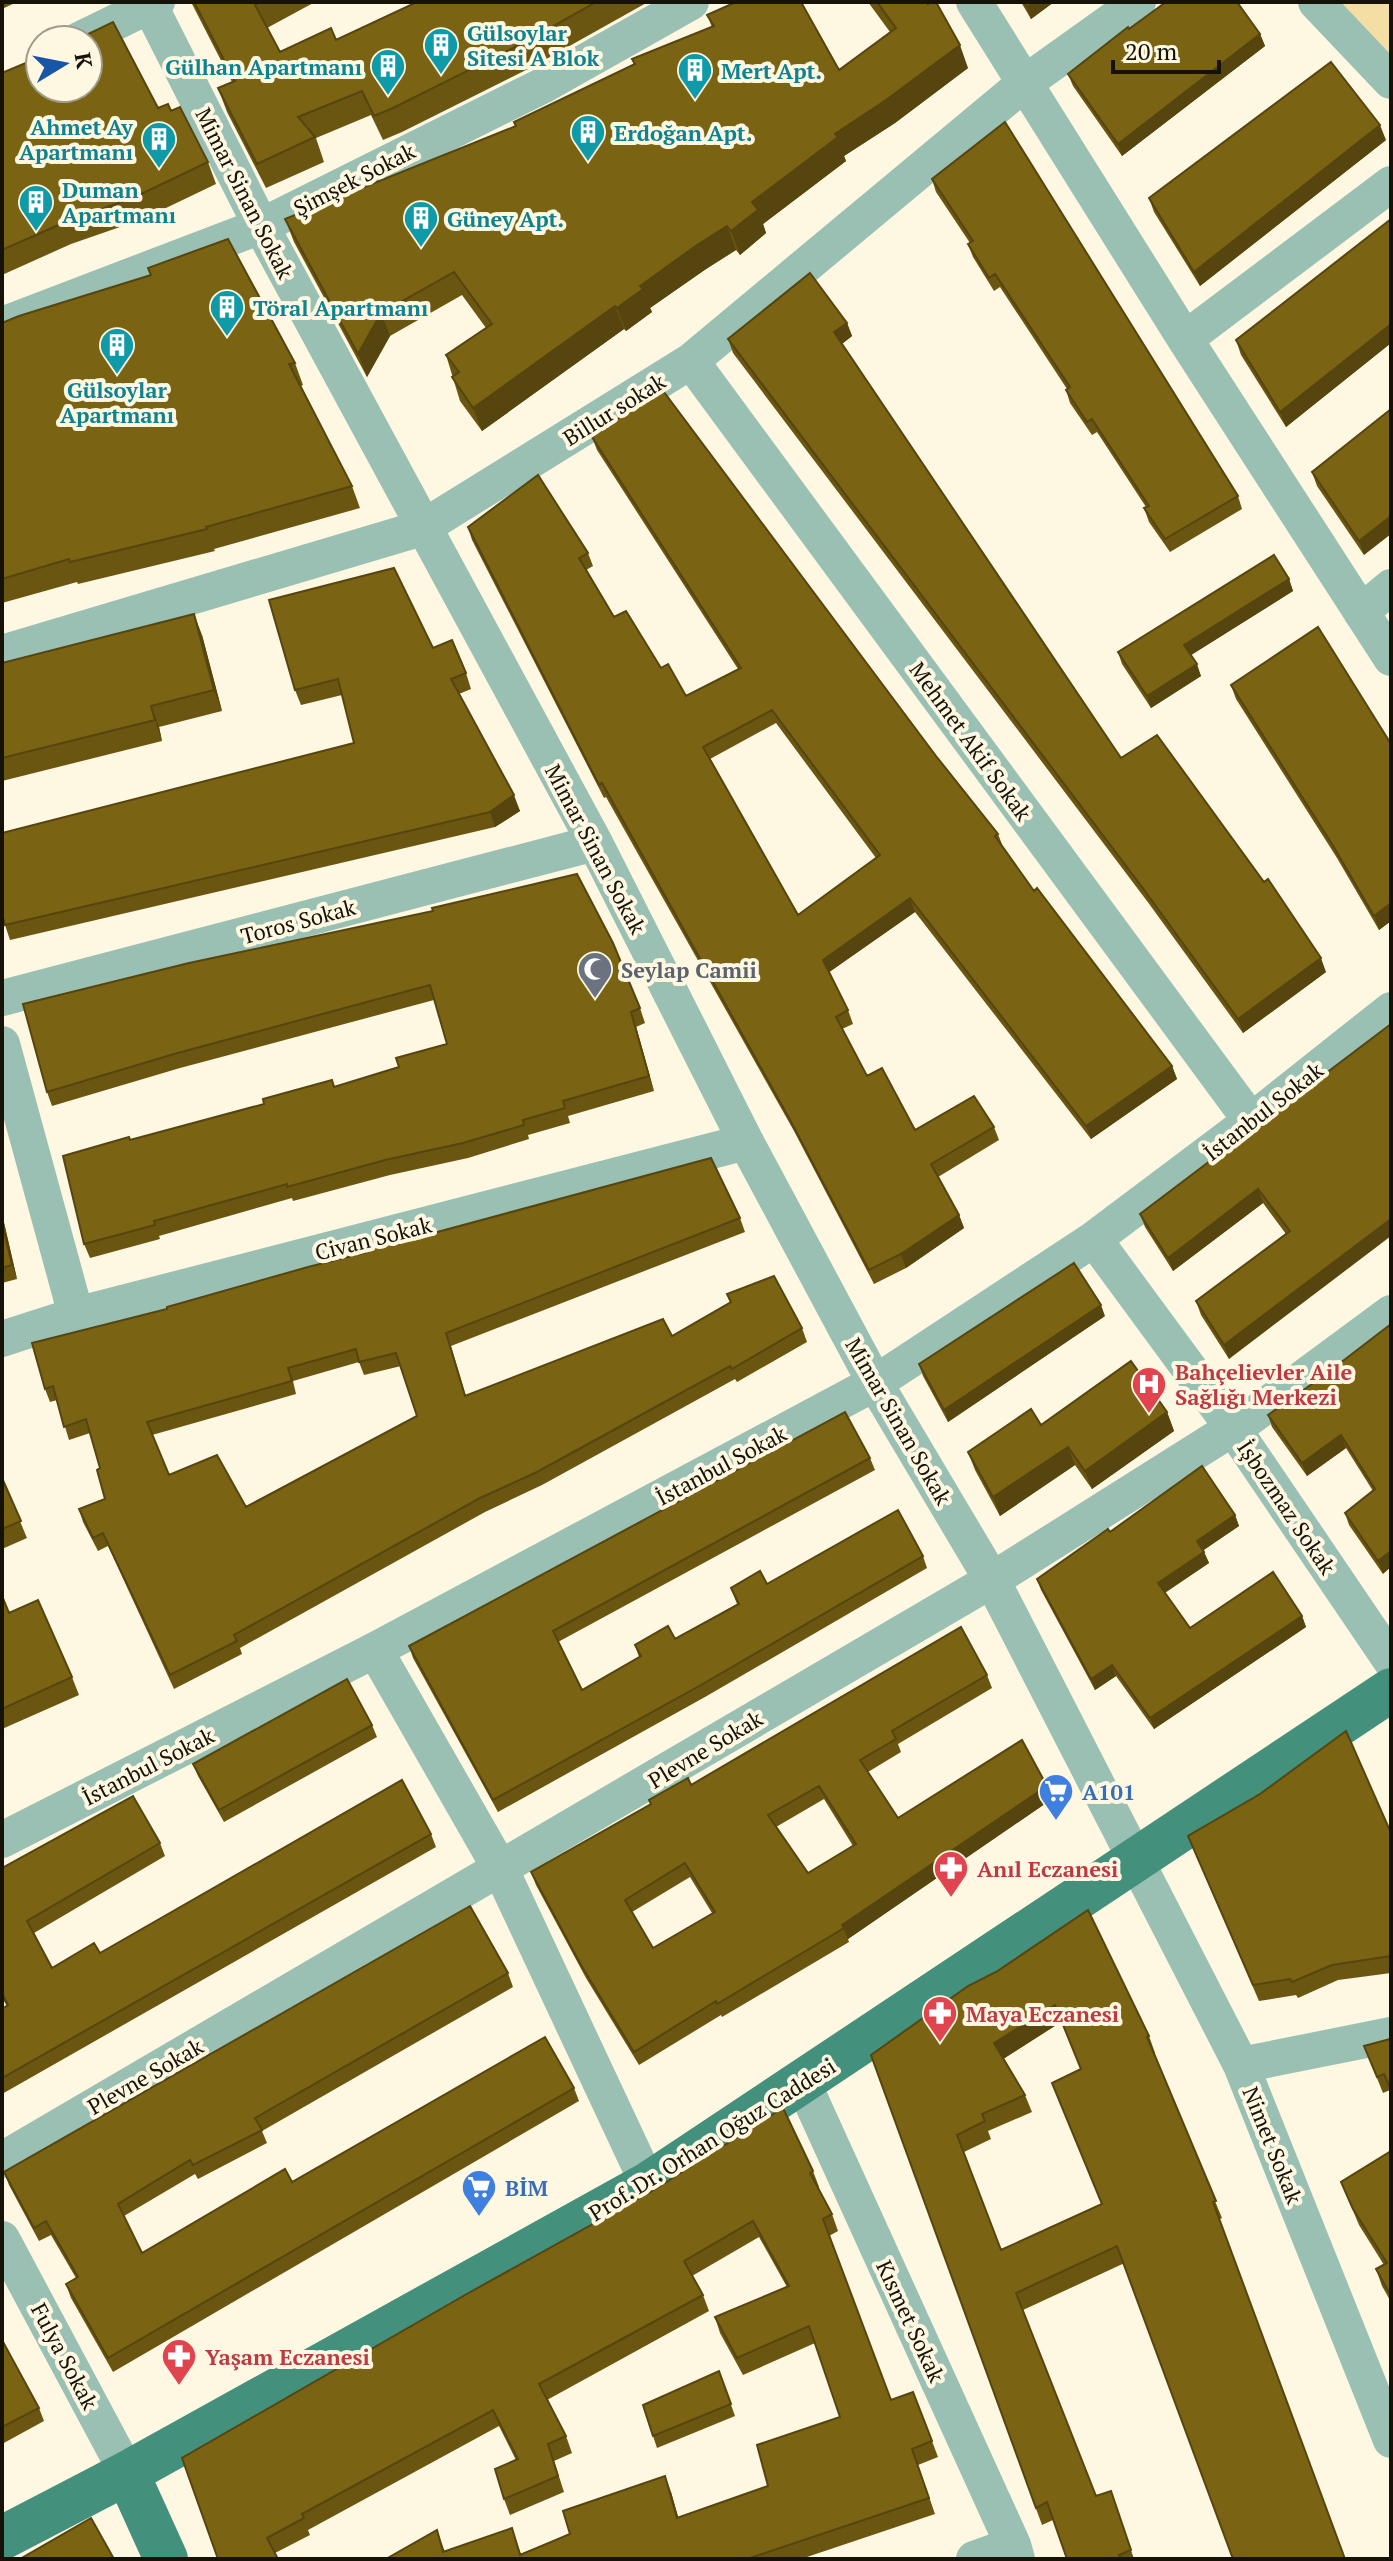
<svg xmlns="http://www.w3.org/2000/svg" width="1393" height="2561" font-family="'PT Serif',serif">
	<rect width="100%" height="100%" fill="#fef7e2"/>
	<!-- green -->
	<path fill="#f3dea4" d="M1326,2h65v70z"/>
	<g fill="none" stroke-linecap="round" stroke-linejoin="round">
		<!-- minor -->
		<path stroke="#9ac0b4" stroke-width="36" d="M148,2l113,224 334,617 151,299 129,241 117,197 249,485 150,375
			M974,2l211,337 206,319
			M1316,2l75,79
			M79,40l78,-38
			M2,325l259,-99 281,-140 149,-84
			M1185,339l206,-155
			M691,361l560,760
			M1361,612l30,-25
			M2,653l420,-125 269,-167 335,-279 112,-80
			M2,998l593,-155
			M2,1044l74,271
			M1094,1239l139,189 158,233
			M2,1339l74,-24 670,-173
			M375,1650l126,220 147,314
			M2,1840l373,-190 500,-267 219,-144 157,-118 140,-111
			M1241,2065l150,-30
			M803,2083l210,462 4,14
			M2,2160l990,-580 257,-162 142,-105
			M2,2239l125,234
			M974,2559l39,-14"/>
		<!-- major -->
		<path stroke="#43907d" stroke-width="44" d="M127,2473l39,86
			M2,2538l125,-65 521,-289 743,-494"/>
	</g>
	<!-- wall -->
	<path fill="#6a5511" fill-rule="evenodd" d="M2,2h15l-15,7z
		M191,2h124l-48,26 13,24 56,-12 81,-38h231l-116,65 -130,65 -19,8 -12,-25 -55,23 8,24 -58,26 -39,-76 -9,-24 14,-6z
		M868,2h59l41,66 -73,55 -51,33 2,5 -83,63 3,9 -26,22 -4,-5 -30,19 -56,39 2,4 -26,19 -2,-2 -142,102 -22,-30 -14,-46 40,-27 -24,-33 -72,41 -23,41 -73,-135 -9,-23 231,-93 118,-61 -2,-6 80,-32 -5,-12 132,55 51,-38z
		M1021,2h33l-23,17z
		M1129,29l131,5 5,12 -143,110 -49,-70 -5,-12z
		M2,73l169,38 37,51 8,22 -73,35 -72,25 -69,31z
		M1386,140l-186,146 -46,-74 -5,-14z
		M932,179l306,317 4,13 -72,43 -21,-30 -5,-14 2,-1 -49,-75 -5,3 -22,-32 -4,-13 1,-1 -67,-102 -6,4 -21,-34 -5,-13 2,-1 -34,-51z
		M1391,219v124l-105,84 -45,-72 -5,-15z
		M2,323l293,40 8,22 -2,1 51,100 8,22 -146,41 1,2 -137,33 -1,-2 -75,21z
		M847,323l5,13 -10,8 279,414 205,214 -83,61 -96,-132 -414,-548 -5,-14z
		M1391,409l-27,146 -47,-69 -5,-14z
		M592,437l344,319 62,78 5,13 31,44 138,175 5,13 -86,60 -176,-227 -86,60 19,38 5,14 -11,5 25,47 48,54 79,-3 5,13 -61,37 21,38 5,13 -58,40 -32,16 -80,-153 -188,-334 -2,1 -132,-258 -4,-13 120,26 5,13 -7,4 28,47 72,79 52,-27 -141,-219zM776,723l100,135 -78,57 -88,-156z
		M1289,579l4,12 -102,64 10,21 -50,32 -29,-44 -4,-12z
		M202,635l20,76 -63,16 3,14 -160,40v-118z
		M433,648l33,25 5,16 -12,5 61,117 -25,16 -485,113 -5,-15 349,-182 -12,-48 -41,10 -6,-15z
		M1231,685l160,59v177l-12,9 -42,-72 -101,-159z
		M433,911l207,97 5,15 -9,4 18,64 -86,25 2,7 -42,12 1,4 -61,19 -78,17 -97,26 -1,-3 -133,38 1,3 -70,19 -6,-14 46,-104 205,-53 64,-20 48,-23 -13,-44 -254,68 -128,38 -5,-14z
		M1391,1024l-162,335 -28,-44 -5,-14 90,-67 -23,-31 -90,68 -28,-44 -5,-13z
		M2,1214l15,65 -15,4z
		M740,1218l5,14 -294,114 15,50 206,-60 58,-33 -3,-9 75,34 5,14 -70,40 -2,-3 -193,106 -57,27 -245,136 2,6 -68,35 -66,-143 -10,5 -15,-29 -4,-13 26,-10 -5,-31 -10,-35 -21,7 -12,-40 -7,2 -5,-13 122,-80 237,-68zM359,1362l5,13 37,-9 16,50 -171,91 -77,-32 -17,-40 144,-41 -3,-13z
		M1105,1316l-157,106 -25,-46 -4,-12z
		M1391,1324l-8,250 -34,-49 -4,-12 28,-22 -27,-43 -39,28 -35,-49 -4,-12 54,-38z
		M1167,1412l7,19 -82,58 -17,-24 -75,51 -25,-46 -7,-18 73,-27z
		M870,1458l5,12 -317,172 24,48 57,-33 -4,-12 40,-6 62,-35 -6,-16 36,-4 156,-28 4,12 -222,129 -207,115 -85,-154 -4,-12z
		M2,1478l25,60 -25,11z
		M1235,1515l4,11 -36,24 6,13 -44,30 25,35 112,-12 4,11 -152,102 -38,-53 -21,14 -54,-100 -4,-11 73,-47z
		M2,1596l7,17 63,64 7,18 -77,34z
		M987,1675l5,13 -94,56 3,8 -33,20 30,46 149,-32 5,13 -204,140 1,3 -127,75 -1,-2 -82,50 -53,-87 -50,-93 -5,-13 119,-68 -1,-4zM824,1799l29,47 -45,27 -32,-46zM690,1877l22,36 -59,35 -21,-36z
		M372,1725l5,12 -153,85 -26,-46 -5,-12z
		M1391,1833v140l-53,7 -40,18 -2,-3 -37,6 -71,-165z
		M431,1834l5,13 -434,247v-85l5,-3 -5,-8v-130l158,-25 5,13 -131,77 18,35 48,-15z
		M508,1973l5,14 -251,144 5,12 -69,36 -3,-5 -71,42 18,37 150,-71 282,-94 5,13 -466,271 -42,-74 -5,-14 10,-6 -25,-43 -12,6 -30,-56 -5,-13z
		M968,1986l181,50 6,17 -1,1 68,164 -199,92 73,186 15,-5 23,68h-67l-14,-39 -11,5 -171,-470zM1061,2022l20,47 -29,14 50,121 -101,46 -37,-98 27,-13 -3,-8 44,-19 -7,-17 -22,-36z
		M1391,2039v53l-1,-2 -7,3 -19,-47z
		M1391,2151v151l-9,-16 -6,-17 8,-4 -25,-40 -18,-43z
		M813,2171l6,16 -1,1 14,26 6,17 -9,5 62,164 41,41 6,16 -20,8 17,49 -134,45h-415l51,-29 8,22 67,-24 9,26 150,-62 7,25 90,-31 72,-69 -25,-74 -72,32 -23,-42 -5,-16 72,-30 -28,-50 -67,39 11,19 6,16 -162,89 19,36 6,17 -18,8 10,31 -54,23 -6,-16 12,-39 -17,-34 -191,104 2,5 -35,18 -57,6z
		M2,2340l37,68 5,13 -42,23z
		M719,2371l16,45 -78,32 -4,-12z"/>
	<!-- shaded-wall -->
	<path fill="#56450e" d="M1034,2h20l-23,17 -4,-12z
		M1260,34l5,12 -143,110 -4,-12z
		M960,45l8,23 -73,55 -51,33 2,5 -83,63 3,9 -26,22 -9,-24 21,-29 83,-68z
		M1380,125l6,15 -186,146 -6,-14z
		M727,226l9,24 -30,19 -56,39 2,4 -26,19 -9,-23 23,-22 57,-41z
		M615,306l9,23 -142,102 -9,-23z
		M381,313l9,23 -23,41 -9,-23z
		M847,323l5,13 -13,10 -5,-14z
		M1391,324v19l-105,84 -6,-15z
		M1391,516v18l-27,21 -5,-14z
		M1289,579l4,12 -105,66 -4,-12z
		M194,614l8,21 20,76 -8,-21z
		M1197,664l4,12 -50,32 -4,-12z
		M151,706l8,21 3,14 -7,-21z
		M514,795l6,16 -25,16 -5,-15z
		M910,898l5,14 -87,61 -5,-13z
		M1391,903v18l-12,9 -5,-14z
		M1321,958l5,14 -83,61 -5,-14z
		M631,1012l5,15 18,64 -5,-15z
		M1172,1066l5,13 -86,60 -5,-13z
		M1258,1189l5,14 -90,68 -5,-13z
		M2,1214l15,65 -5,-14 -10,-43z
		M959,1215l5,13 -58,40 -5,-14z
		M1391,1219v17l-162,123 -5,-14z
		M1101,1305l4,11 -157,106 -4,-12z
		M1167,1412l7,19 -82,58 -7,-18z
		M1341,1435l5,13 -39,28 -5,-13z
		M1068,1447l7,18 -75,51 -7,-19z
		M1235,1515l4,11 -38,26 -4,-11z
		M1391,1551v16l-8,7 -5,-13z
		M1204,1552l5,11 -47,31 -4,-11z
		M1302,1616l4,11 -152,102 -4,-11z
		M1112,1665l4,11 -21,14 -4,-11z
		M1047,1786l5,13 -204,140 -6,-14z
		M1055,2005l6,17 -61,39 -6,-18z
		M665,2476l6,16 12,42 -6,-16z"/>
	<!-- building -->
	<path fill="#7b6314" stroke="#56450e" stroke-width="2" fill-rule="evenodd" d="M194,2h67l-6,3 25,47 51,-24 5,12 81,-38h179l-73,41 -130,65 -19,8 -12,-25 -64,26 17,20 -58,27 -39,-76 17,-7z
		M736,2h65l38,68 57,-42 -19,-26h50l1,2 2,-2h6l24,43 -74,55 -51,34 3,3 -86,65 6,8 -27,21 -4,-5 -30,19 -57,41 3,3 -26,19 -2,-2 -142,102 -21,-31 7,-5 -13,-17 46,-31 -38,-52 -73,41 -23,41 -73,-135 231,-93 -2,-4 121,-58 -3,-5 82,-33 -7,-11z
		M1024,2h10l-7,5z
		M1166,2h71l23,32 -142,110 -50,-70 60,-47 1,2z
		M113,22l45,86 10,-4 3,7 9,-4 28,55 -73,35 -72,26 -61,27v-177l38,-16v31h48v-48h-22l14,-2z
		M1331,62l49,63 -186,147 -45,-74z
		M1005,122l233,374 -73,43 -21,-31 5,-2 -57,-87 -5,3 -21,-32 4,-3 -75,-113 -6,4 -21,-34 5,-3 -41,-62z
		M1391,219v105l-111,88 -44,-72z
		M228,239l67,124 -6,1 63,122 -146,41 1,2 -137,33 -1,-3 -67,20v-256l17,-7 132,-41 -3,-7z
		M810,273l37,50 -13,9 287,426 36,-23 107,147 4,-3 53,79 -83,61 -96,-132 -414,-548z
		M661,388l275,368 62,78 -3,2 39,55 3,-3 135,178 -86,60 -176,-228 -87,62 25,50 -12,7 31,59 15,-8 33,62 59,-34 20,31 -63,37 28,51 -58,39 -32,16 -80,-152 -187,-335 -3,2 -131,-258 70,-52 50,78 -9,5 35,59 12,-6 35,57 7,-4 18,32 55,-28 -149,-231zM772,710l108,145 -82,60 -95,-168z
		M1391,409v107l-32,25 -47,-69z
		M1274,555l15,24 -105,66 13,19 -50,32 -29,-44z
		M394,568l39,80 19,-8 14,33 -15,6 63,116 -24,17 -485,113 -3,-12v-80l352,-90 -16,-64 -43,11 -26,-90z
		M194,614l20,76 -63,16 4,14 -153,38v-95z
		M1318,627l73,117v159l-17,13 -42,-72 -101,-159z
		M577,874l36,69 27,65 -9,4 18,64 -86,25 2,7 -42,12 1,5 -61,18 -78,17 -98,27v-3l-133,37 1,4 -71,19 -21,-88 66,-19 1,3 134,-36 -1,-5 69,-19 2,7 65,-20 -3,-9 51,-14 -17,-59 -256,69 -127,38 -24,-88 166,-41 244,-52 -1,-3z
		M1391,1024v195l-167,126 -28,-44 94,-70 -32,-42 -90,69 -28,-44z
		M711,1158l29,60 -294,115 19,63 198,-77 9,17 59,-34 -4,-8 47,-18 28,52 -70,41 -2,-3 -193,106 -57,26 -246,137 3,6 -67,34 -67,-142 -10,5 -14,-29 26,-10 -8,-29 3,-2 -14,-49 -22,8 -11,-41 -8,3 -13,-46 135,-34v-2l141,-40 60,-15 -1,-5 36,-9 1,3zM356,1349l3,13 37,-9 21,63 -171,91 -29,-52 -48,20 -22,-53 145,-41 -4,-13z
		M2,1222l10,43 -10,3z
		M1074,1263l27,42 -157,105 -25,-46z
		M1391,1324v227l-13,10 -33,-48 30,-24 -34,-54 -39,28 -34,-48 54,-38z
		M1131,1361l36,51 -82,59 -17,-24 -75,50 -25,-45 63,-43 10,16z
		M845,1412l25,46 -317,173 29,59 59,-34 -6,-11 33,-19 7,13 64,-35 -8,-16 29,-17 7,13 131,-74 25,46 -222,129 -208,115 -84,-154z
		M1202,1466l33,49 -38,26 7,11 -46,31 32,45 83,-56 29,44 -152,102 -38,-53 -21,14 -54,-100 71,-50 2,3z
		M2,1478l19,43 -19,8z
		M2,1596l7,17 29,-13 34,77 -70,32z
		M961,1627l26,48 -95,56 4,8 -36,21 38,58 124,-78 25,46 -205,139 2,3 -127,76 -1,-3 -82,51 -53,-87 -50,-93 120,-68 -2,-4 39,-22 3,7zM819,1786l37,58 -48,29 -40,-58zM685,1863l30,49 -62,36 -28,-48z
		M347,1679l25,46 -153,85 -26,-46z
		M1346,1731l45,102v123l-59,9 -40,17 -2,-3 -37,6 -65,-149 72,-42z
		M402,1780l29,54 -429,244v-69l6,-4 -6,-12v-125l131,-72 27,47 -133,78 25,47 42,-25 6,10z
		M470,1906l38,67 -253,145 7,12 -69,35 -3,-5 -72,44 24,49 143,-84 7,13 253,-145 29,51 -466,270 -42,-74 12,-7 -32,-56 -12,7 -30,-56z
		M1088,1910l61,126 -2,1 69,164 -3,1 132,357h-112l-116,-313 -101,47 80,203 15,-5 20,59 -12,5 2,4h-54l-20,-57 -11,6 -165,-453 97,-69 28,-14zM1055,2005l26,64 -29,14 50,121 -101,46 -44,-115 28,-14 -3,-7 43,-19 -31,-52z
		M1390,2039h1v51l-7,-16 -7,3 -13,-31z
		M783,2108l30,63 -3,2 22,41 -9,5 68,181 22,-8 19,49 -20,8 17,49 -182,61h-361l51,-29 6,22 69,-24 8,27 50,-21 -7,-23 102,-35 12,42 91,-32 -11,-41 83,-28 -31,-91 -72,32 -22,-41 74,-31 -36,-65 -69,40 19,34 -164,89 27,52 -18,8 10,32 -54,23 -9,-30 23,-10 -25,-49 -191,104 2,4 -37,20 11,21h-60l-36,-101 283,-163 189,-105z
		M1391,2151v145l-15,-27 11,-6 -34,-54 -12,-27z
		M2,2340l37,68 -37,19z
		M719,2371l12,33 -78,32 -10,-31z
		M91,2518l23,41h-94z"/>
	<!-- icons -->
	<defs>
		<g id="building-pin" transform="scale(1.8)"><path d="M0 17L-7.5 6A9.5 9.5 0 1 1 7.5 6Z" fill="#0f9aa8" stroke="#fef7e2"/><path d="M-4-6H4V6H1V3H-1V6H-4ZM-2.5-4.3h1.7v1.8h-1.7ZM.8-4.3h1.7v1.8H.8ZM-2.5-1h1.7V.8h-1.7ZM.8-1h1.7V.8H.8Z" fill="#fff"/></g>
		<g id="mosque-pin" transform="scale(1.8)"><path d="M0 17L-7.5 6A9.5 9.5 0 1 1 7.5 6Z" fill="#6b7280" stroke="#fef7e2"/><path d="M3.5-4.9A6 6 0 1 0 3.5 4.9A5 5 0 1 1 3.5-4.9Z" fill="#fff"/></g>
		<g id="hospital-pin" transform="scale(1.8)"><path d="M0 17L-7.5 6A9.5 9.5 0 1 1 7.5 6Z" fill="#e0444e" stroke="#fef7e2"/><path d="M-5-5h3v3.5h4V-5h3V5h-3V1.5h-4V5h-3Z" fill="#fff"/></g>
		<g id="supermarket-pin" transform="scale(1.8)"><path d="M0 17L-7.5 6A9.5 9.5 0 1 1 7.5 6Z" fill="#3f7fe0" stroke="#fef7e2"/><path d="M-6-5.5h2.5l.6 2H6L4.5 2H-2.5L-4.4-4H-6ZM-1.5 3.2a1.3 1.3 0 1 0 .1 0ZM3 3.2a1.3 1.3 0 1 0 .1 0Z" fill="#fff"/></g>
		<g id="pharmacy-pin" transform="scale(1.8)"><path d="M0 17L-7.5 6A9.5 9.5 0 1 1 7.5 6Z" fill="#e0444e" stroke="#fef7e2"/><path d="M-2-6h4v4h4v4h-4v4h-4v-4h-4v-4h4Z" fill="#fff"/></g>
	</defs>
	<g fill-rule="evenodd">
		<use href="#building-pin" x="441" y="45"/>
		<use href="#building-pin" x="388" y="66"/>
		<use href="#building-pin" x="695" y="70"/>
		<use href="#building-pin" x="588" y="132"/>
		<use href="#building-pin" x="159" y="139"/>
		<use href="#building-pin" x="36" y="202"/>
		<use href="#building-pin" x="421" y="218"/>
		<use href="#building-pin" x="227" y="307"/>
		<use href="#building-pin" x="117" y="345"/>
		<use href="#mosque-pin" x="595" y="969"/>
		<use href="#hospital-pin" x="1149" y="1384"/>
		<use href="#supermarket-pin" x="1056" y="1791"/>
		<use href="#pharmacy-pin" x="951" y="1868"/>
		<use href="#pharmacy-pin" x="940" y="2013"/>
		<use href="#supermarket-pin" x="479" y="2187"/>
		<use href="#pharmacy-pin" x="179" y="2356"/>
	</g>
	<g text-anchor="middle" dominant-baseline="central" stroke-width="8" stroke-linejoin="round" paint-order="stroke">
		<!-- culture labels -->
		<g font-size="22" font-weight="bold" fill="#0d838f" stroke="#fef7e2" text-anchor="start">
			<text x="467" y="32">Gülsoylar<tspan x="467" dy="25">Sitesi A Blok</tspan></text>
			<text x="362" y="66" text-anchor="end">Gülhan Apartmanı</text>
			<text x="721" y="70">Mert Apt.</text>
			<text x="133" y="126" text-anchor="end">Ahmet Ay<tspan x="133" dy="25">Apartmanı</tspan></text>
			<text x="614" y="132">Erdoğan Apt.</text>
			<text x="62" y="189">Duman<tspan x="62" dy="25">Apartmanı</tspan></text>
			<text x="447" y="218">Güney Apt.</text>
			<text x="253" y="307">Töral Apartmanı</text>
			<text x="117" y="389" text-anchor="middle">Gülsoylar<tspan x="117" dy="25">Apartmanı</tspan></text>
		</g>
		<!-- street labels -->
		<g font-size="22" fill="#161207" stroke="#fef7e2">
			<text transform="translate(354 179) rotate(-27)">Şimşek Sokak</text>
			<text transform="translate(245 193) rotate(63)">Mimar Sinan Sokak</text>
			<text transform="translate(614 409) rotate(-32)">Billur sokak</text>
			<text transform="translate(971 741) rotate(54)">Mehmet Akif Sokak</text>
			<text transform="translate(596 849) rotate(62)">Mimar Sinan Sokak</text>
			<text transform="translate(298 921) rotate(-15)">Toros Sokak</text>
			<text transform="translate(1263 1111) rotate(-38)">İstanbul Sokak</text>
			<text transform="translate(373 1238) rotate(-14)">Civan Sokak</text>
			<text transform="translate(899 1421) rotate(60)">Mimar Sinan Sokak</text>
			<text transform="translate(721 1465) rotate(-28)">İstanbul Sokak</text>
			<text transform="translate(1287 1507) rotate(56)">İşbozmaz Sokak</text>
			<text transform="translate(705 1749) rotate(-31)">Plevne Sokak</text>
			<text transform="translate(148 1766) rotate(-27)">İstanbul Sokak</text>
			<text transform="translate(145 2076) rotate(-30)">Plevne Sokak</text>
			<text transform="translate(712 2139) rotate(-32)">Prof. Dr. Orhan Oğuz Caddesi</text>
			<text transform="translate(1273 2145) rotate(68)">Nimet Sokak</text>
			<text transform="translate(911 2321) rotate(65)">Kısmet Sokak</text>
			<text transform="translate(65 2356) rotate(62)">Fulya Sokak</text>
		</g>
		<!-- worship labels -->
		<g font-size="22" font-weight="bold" fill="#5b616d" stroke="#fef7e2" text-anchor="start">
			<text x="621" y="969">Seylap Camii</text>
		</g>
		<!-- health labels -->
		<g font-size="22" font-weight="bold" fill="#be3a42" stroke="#fef7e2" text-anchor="start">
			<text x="1175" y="1371">Bahçelievler Aile<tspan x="1175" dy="25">Sağlığı Merkezi</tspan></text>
			<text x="977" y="1868">Anıl Eczanesi</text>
			<text x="966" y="2013">Maya Eczanesi</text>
			<text x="205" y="2356">Yaşam Eczanesi</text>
		</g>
		<!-- shop labels -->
		<g font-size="22" font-weight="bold" fill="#366cbe" stroke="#fef7e2" text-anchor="start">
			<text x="1082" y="1791">A101</text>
			<text x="505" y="2187">BİM</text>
		</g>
	</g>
	<!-- border -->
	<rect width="1393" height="2561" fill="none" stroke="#161207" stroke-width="8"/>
	<!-- north arrow -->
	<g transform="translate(64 64) rotate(80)"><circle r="38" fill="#fef7e2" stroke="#a19b8a" stroke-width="2"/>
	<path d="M0-6L14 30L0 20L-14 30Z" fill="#1955a6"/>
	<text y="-12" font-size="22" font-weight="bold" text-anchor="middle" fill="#161207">K</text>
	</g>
	<!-- scale -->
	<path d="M1113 60v12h106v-12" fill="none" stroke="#161207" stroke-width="4"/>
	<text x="1125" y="60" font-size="24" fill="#161207" stroke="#fef7e2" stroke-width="6" paint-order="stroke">20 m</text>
</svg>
